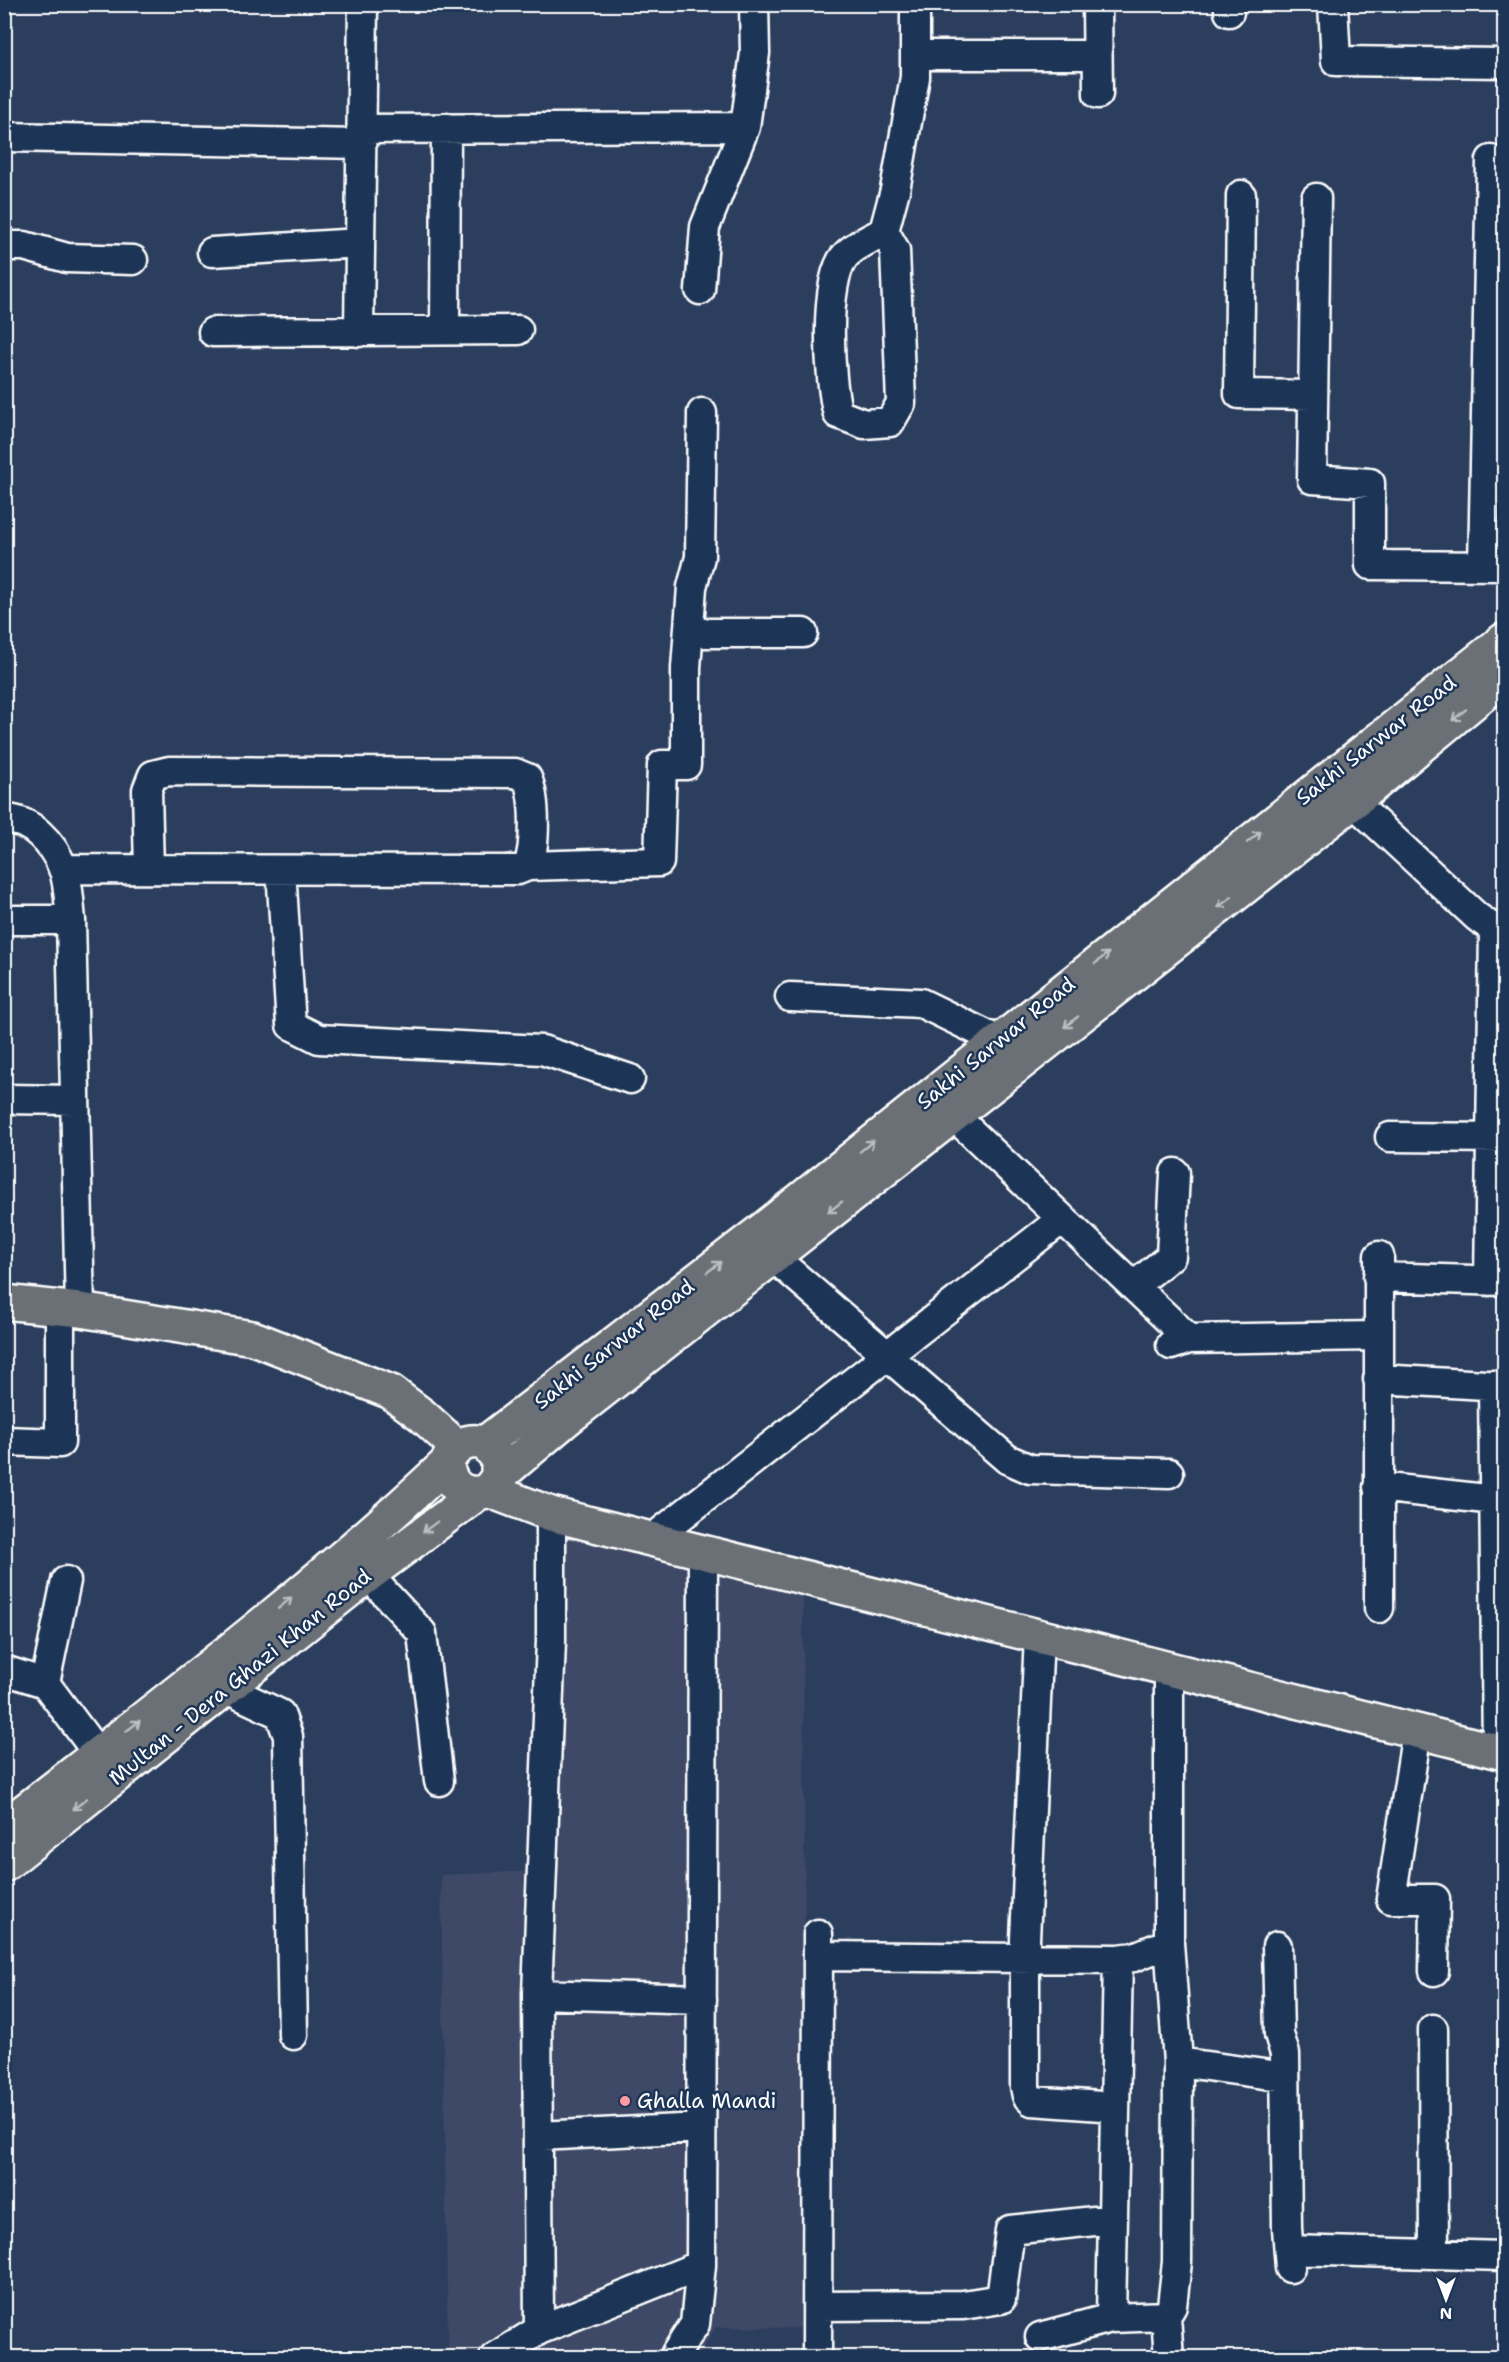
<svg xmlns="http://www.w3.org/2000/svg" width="1509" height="2362" font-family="'Shantell Sans',sans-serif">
	<rect width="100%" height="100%" fill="#2c3e5e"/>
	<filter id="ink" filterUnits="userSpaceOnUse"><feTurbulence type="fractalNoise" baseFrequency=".0167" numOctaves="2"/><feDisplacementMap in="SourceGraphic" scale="12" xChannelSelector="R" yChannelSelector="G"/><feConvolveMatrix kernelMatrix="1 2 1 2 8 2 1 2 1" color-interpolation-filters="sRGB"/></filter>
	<g filter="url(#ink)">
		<!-- built -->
		<path fill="#3e4966" d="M543,1524l260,73 4,731 -91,-1 -19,30h-249l-7,-482 96,-4z"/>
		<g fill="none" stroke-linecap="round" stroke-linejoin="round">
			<!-- minor casing -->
			<g stroke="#fff" stroke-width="33">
				<path id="minor" d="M1097,4l1,90
					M1229,4v8
					M1333,4l3,57 168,2
					M915,55h182
					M361,129l384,-2
					M4,137l357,7
					M1241,195l-2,199 74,1
					M1316,198l-4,281 58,4v82l134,1
					M884,231l11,19 6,153 -11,19 -26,2 -26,-10c-9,-31 -15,-134 7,-158 8,-10 28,-18 39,-25l11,-41 20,-113v-73
					M4,246h20l43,12 66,2
					M212,252l148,-9
					M700,290l5,-63 40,-100 10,-74 -1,-49
					M445,329l1,-201
					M213,332l305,-2
					M359,332l4,-328
					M1483,566l8,-406
					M689,633h114
					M1353,802l124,115 27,19
					M4,819c28,0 49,25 59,49 6,15 6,36 8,52l9,390
					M63,869l455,1 10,-4 131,-4 3,-97h24v-97l6,-81 8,-30 2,-144
					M149,869l-2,-79 6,-15 16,-4 346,2 12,5c9,20 9,68 1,88
					M281,870l10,155 28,14 223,11 88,29
					M4,920h67
					M790,997l131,6 78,38
					M4,1099l71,1
					M952,1114l237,225
					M1390,1137l114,1
					M772,1256l235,203 23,10 139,4
					M1379,1256v352
					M1378,1277l126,4
					M1489,1281l5,-352
					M1134,1286l37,-30 4,-83
					M1171,1345l18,-6 189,-3
					M1378,1379l126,7
					M1493,1385l4,366
					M4,1441l56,2v-135
					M1378,1487l126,14
					M652,1539l410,-320
					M368,1575l54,58 17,148
					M1039,1636l-14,303v148l2,9 5,5 83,6
					M1169,1669v274l9,119 -1,200 -5,44 -6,10 3,42
					M4,1670l41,13 53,71
					M45,1683l21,-102
					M225,1688l55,26 8,22 5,299
					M1417,1731l-26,168h44l-1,72
					M1277,1946l2,88 6,20 2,174 3,40
					M819,1956l299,3 16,-2 35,-14
					M537,1994l165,5
					M1433,2029l1,225
					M1178,2062l107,15
					M538,2136l163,-8
					M1289,2250l215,6
					M818,2306l145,-1 38,-6 9,-69 103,-11
					M1111,2318l7,-359
					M539,2330l-2,-336 14,-353v-127
					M1040,2337l71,-19 55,-2
					M676,2353l19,-29 6,-59 2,-713
					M494,2358l45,-28 162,-65
					M817,2358l1,-424"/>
			</g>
			<!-- major casing -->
			<g stroke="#fff" stroke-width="38">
				<path id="major" d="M4,1302l76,8 173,28 138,54 32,24 34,31
					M488,1490l63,24 953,239"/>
			</g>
			<!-- highway casing -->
			<g stroke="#fff" stroke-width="38">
				<path id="highway" d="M485,1443l281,-216 738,-587
					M498,1477v-19l-13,-15c-18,-4 -31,2 -38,20 1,23 19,37 41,27l10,-13 70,-59 785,-616 151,-125
					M4,1827c151,-118 305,-233 443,-364
					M4,1865l364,-290 110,-82"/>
			</g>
			<!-- minor -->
			<use href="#minor" stroke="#1d3557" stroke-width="28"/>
			<!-- major -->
			<use href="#major" stroke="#6a7074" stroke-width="33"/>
			<!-- highway -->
			<use href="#highway" stroke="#6a7074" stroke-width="33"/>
		</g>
		<!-- one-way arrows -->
		<defs><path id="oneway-shaft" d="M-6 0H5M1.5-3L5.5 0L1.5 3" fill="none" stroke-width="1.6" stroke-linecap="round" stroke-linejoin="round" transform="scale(1.5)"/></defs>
		<g stroke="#bcbfc0">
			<use href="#oneway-shaft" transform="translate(1459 715) rotate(141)"/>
			<use href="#oneway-shaft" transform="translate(1254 837) rotate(-39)"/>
			<use href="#oneway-shaft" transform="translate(1225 902) rotate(142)"/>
			<use href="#oneway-shaft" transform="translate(1102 958) rotate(-39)"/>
			<use href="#oneway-shaft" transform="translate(1071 1022) rotate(142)"/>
			<use href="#oneway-shaft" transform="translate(867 1146) rotate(-39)"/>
			<use href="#oneway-shaft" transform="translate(835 1207) rotate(142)"/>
			<use href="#oneway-shaft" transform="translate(714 1267) rotate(-38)"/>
			<use href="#oneway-shaft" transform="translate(430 1527) rotate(143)"/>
			<use href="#oneway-shaft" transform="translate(285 1603) rotate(-40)"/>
			<use href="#oneway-shaft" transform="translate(133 1726) rotate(-38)"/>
			<use href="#oneway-shaft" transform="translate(80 1804) rotate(141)"/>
		</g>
	</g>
	<!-- markers -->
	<circle fill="#ff9aa2" stroke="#1d3557" stroke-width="2" cx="625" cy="2101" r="6"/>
	<g text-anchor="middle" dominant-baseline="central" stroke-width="5" stroke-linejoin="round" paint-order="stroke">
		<!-- street labels -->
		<g font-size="21" fill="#fff" stroke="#1d3557">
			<text transform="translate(1376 740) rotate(-38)">Sakhi Sarwar Road</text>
			<text transform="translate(996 1043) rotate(-39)">Sakhi Sarwar Road</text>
			<text transform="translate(614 1344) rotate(-38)">Sakhi Sarwar Road</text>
			<text transform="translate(240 1677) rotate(-39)">Multan - Dera Ghazi Khan Road</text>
		</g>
		<!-- poi labels -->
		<g font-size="21" fill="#fff" stroke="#1d3557" text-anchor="start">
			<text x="637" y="2101">Ghalla Mandi</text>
		</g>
	</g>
	<!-- margin -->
	<rect width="1509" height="2362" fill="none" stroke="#1d3557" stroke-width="24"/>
	<rect x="12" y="12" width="1485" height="2338" fill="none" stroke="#fff" stroke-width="2" filter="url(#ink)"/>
	<!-- north arrow -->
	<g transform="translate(1446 2299) rotate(180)" stroke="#1d3557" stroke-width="4.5" paint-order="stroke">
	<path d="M0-4.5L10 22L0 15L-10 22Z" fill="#ffffff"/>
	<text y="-9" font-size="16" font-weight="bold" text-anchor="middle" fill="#ffffff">N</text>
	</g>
</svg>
